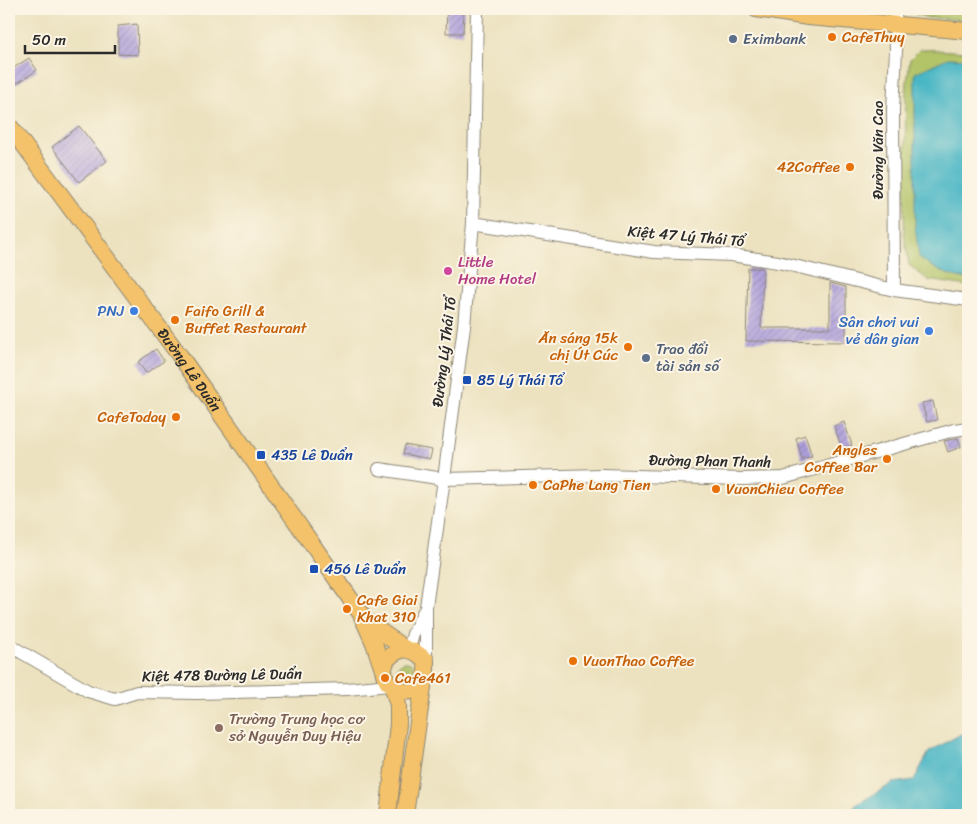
<svg xmlns="http://www.w3.org/2000/svg" width="977" height="824" font-family="Sriracha,sans-serif">
	<defs>
		<pattern id="grass-dots" width="8" height="8" patternUnits="userSpaceOnUse" patternTransform="scale(1.25)"><rect width="8" height="8" fill="#b2c367"/><path d="M2 2h.1M6 6h.1" fill="none" stroke="#919f55" stroke-width="1.8" stroke-linecap="round"/></pattern>
		<pattern id="building-hatch" width="6" height="6" patternUnits="userSpaceOnUse" patternTransform="scale(1.25)"><rect width="6" height="6" fill="#afa0dd"/><path d="M-1 1l2-2M0 6l6-6M5 7l2-2" fill="none" stroke="#8f83b3"/></pattern>
	</defs>
	<rect width="100%" height="100%" fill="#fcf5e5"/>
	<filter id="ink" filterUnits="userSpaceOnUse"><feTurbulence type="fractalNoise" baseFrequency=".02" numOctaves="2"/><feDisplacementMap in="SourceGraphic" scale="10" xChannelSelector="R" yChannelSelector="G"/><feConvolveMatrix kernelMatrix="1 2 1 2 8 2 1 2 1" color-interpolation-filters="sRGB"/></filter>
	<filter id="wash" filterUnits="userSpaceOnUse"><feTurbulence type="fractalNoise" baseFrequency=".0096" numOctaves="4" result="noise"/><feDisplacementMap in="SourceGraphic" scale="20" xChannelSelector="R" yChannelSelector="G"/><feGaussianBlur stdDeviation="1.12" result="paint"/><feColorMatrix in="noise" values="0 0 0 0 0 0 0 0 0 0 0 0 0 0 0 0 0 1.4 0 .05"/><feComposite in="paint" operator="in"/></filter>
	<g filter="url(#wash)">
		<rect width="100%" height="100%" fill="#ece2c0"/>
		<!-- grass -->
		<path fill="url(#grass-dots)" stroke="#6e7749" d="M397 671a9 9 0 1 1 18 0a9 9 0 1 1-18 0Z"/>
		<!-- park -->
		<path fill="#b2c367" stroke="#6e7749" d="M911,9h57v11l-39,-2 -14,-4z
			M920,49l48,3v234l-40,-6 -19,-15 -5,-31 2,-144 4,-31z"/>
		<!-- water -->
		<path fill="#49b6c5" stroke="#3a7078" d="M948,58l20,1v220c-20,-3 -33,-9 -49,-22l-4,-31v-153z
			M968,732v83h-120l8,-10 37,-22 21,-3 15,-28 32,-18z"/>
		<g id="blocks">
			<!-- building -->
			<path fill="url(#building-hatch)" d="M447,10h17l-1,23h-17z
				M137,24l1,31 -20,-1v-28z
				M29,58l8,12 -28,19v-18z
				M79,126l28,35 -28,21 -27,-35z
				M748,268h15l-2,60h69v-45l16,4v55l-100,-1z
				M156,349l8,12 -18,12 -8,-11z
				M933,401l4,19 -10,2 -5,-19z
				M844,422l8,23 -10,4 -8,-23z
				M805,435l7,21 -10,3 -6,-21z
				M958,438l3,9 -13,5 -4,-11z
				M405,445l27,5 -2,9 -27,-5z"/>
		</g>
	</g>
	<g filter="url(#ink)">
		<use href="#blocks" fill-opacity="0" stroke="#8c8676" stroke-width="1"/>
		<g fill="none" stroke-linecap="round" stroke-linejoin="round">
			<!-- minor casing -->
			<g stroke="#8c8676" stroke-width="14">
				<path id="minor" d="M473,223l181,29 77,3 47,7 116,28 74,10
					M894,290l-1,-180 3,-60 -1,-41
					M379,469l65,10 158,-4 140,4 41,-1 171,-48 14,-2
					M9,645l79,46 27,8 22,-7 60,1 150,-4 43,-4
					M409,649l4,-15 11,-23
					M426,660v-53l18,-128 20,-153 9,-103 4,-214"/>
			</g>
			<!-- major casing -->
			<g stroke="#8c8676" stroke-width="18">
				<g id="major">
					<path d="M756,9l52,8 160,14"/>
					<path id="s1" d="M9,125l171,231 181,258 13,29 11,33"/>
					<path d="M365,620l40,29"/>
					<path d="M405,649l10,3 11,8c0,7 1,14 -2,20 -11,24 -49,7 -38,-18 4,-8 11,-11 19,-13z"/>
					<path d="M388,815l10,-91v-19l-5,-17"/>
					<path d="M405,815l19,-135"/>
				</g>
			</g>
			<!-- minor -->
			<use href="#minor" stroke="#fff" stroke-width="12"/>
			<!-- major -->
			<use href="#major" stroke="#f3c26a" stroke-width="16"/>
		</g>
	</g>
	<!-- markers -->
	<g fill="#e8710a" stroke="#fcf5e5" stroke-width="2">
		<circle cx="832" cy="37" r="5"/>
		<circle cx="850" cy="167" r="5"/>
		<circle cx="175" cy="320" r="5"/>
		<circle cx="628" cy="347" r="5"/>
		<circle cx="176" cy="417" r="5"/>
		<circle cx="887" cy="459" r="5"/>
		<circle cx="533" cy="485" r="5"/>
		<circle cx="716" cy="489" r="5"/>
		<circle cx="347" cy="609" r="5"/>
		<circle cx="573" cy="661" r="5"/>
		<circle cx="385" cy="678" r="5"/>
	</g>
	<g fill="#5c6f8a" stroke="#fcf5e5" stroke-width="2">
		<circle cx="733" cy="39" r="5"/>
		<circle cx="646" cy="358" r="5"/>
	</g>
	<circle fill="#d1479c" stroke="#fcf5e5" stroke-width="2" cx="448" cy="271" r="5"/>
	<g fill="#3f7fe0" stroke="#fcf5e5" stroke-width="2">
		<circle cx="134" cy="311" r="5"/>
		<circle cx="929" cy="331" r="5"/>
	</g>
	<g fill="#1a4fb4" stroke="#fcf5e5" stroke-width="2">
		<rect x="462" y="375" width="10" height="10" rx="2.5"/>
		<rect x="256" y="450" width="10" height="10" rx="2.5"/>
		<rect x="309" y="564" width="10" height="10" rx="2.5"/>
	</g>
	<circle fill="#8d6e63" stroke="#fcf5e5" stroke-width="2" cx="219" cy="728" r="5"/>
	<g text-anchor="middle" dominant-baseline="central" stroke-width="4" stroke-linejoin="round" paint-order="stroke">
		<!-- food labels -->
		<g font-size="15" fill="#c56008" stroke="#fcf5e5" text-anchor="start">
			<text x="842" y="37">CafeThuy</text>
			<text x="840" y="167" text-anchor="end">42Coffee</text>
			<text x="185" y="311">Faifo Grill &amp;<tspan x="185" dy="17">Buffet Restaurant</tspan></text>
			<text x="618" y="338" text-anchor="end">Ăn sáng 15k<tspan x="618" dy="17">chị Út Cúc</tspan></text>
			<text x="166" y="417" text-anchor="end">CafeToday</text>
			<text x="877" y="450" text-anchor="end">Angles<tspan x="877" dy="17">Coffee Bar</tspan></text>
			<text x="543" y="485">CaPhe Lang Tien</text>
			<text x="726" y="489">VuonChieu Coffee</text>
			<text x="357" y="600">Cafe Giai<tspan x="357" dy="17">Khat 310</tspan></text>
			<text x="583" y="661">VuonThao Coffee</text>
			<text x="395" y="678">Cafe461</text>
		</g>
		<!-- service labels -->
		<g font-size="15" fill="#4e5e75" stroke="#fcf5e5" text-anchor="start">
			<text x="743" y="39">Eximbank</text>
			<text x="656" y="349">Trao đổi<tspan x="656" dy="17">tài sản số</tspan></text>
		</g>
		<!-- street labels -->
		<g font-size="15" fill="#2b2b2b" stroke="#fcf5e5">
			<text transform="translate(878 150) rotate(-90)">Đường Văn Cao</text>
			<text transform="translate(686 236) rotate(5)">Kiệt 47 Lý Thái Tổ</text>
			<text transform="translate(444 352) rotate(-83)">Đường Lý Thái Tổ</text>
			<text stroke="none"><textPath href="#s1" startOffset="304">Đường Lê Duẩn</textPath></text>
			<text transform="translate(710 461) rotate(1)">Đường Phan Thanh</text>
			<text transform="translate(222 675) rotate(-1)">Kiệt 478 Đường Lê Duẩn</text>
		</g>
		<!-- hotel labels -->
		<g font-size="15" fill="#b23c85" stroke="#fcf5e5" text-anchor="start">
			<text x="458" y="262">Little<tspan x="458" dy="17">Home Hotel</tspan></text>
		</g>
		<!-- shop labels -->
		<g font-size="15" fill="#366cbe" stroke="#fcf5e5" text-anchor="end">
			<text x="124" y="311">PNJ</text>
			<text x="919" y="322">Sân chơi vui<tspan x="919" dy="17">vẻ dân gian</tspan></text>
		</g>
		<!-- transit labels -->
		<g font-size="15" fill="#164399" stroke="#fcf5e5" text-anchor="start">
			<text x="477" y="380">85 Lý Thái Tổ</text>
			<text x="271" y="455">435 Lê Duẩn</text>
			<text x="324" y="569">456 Lê Duẩn</text>
		</g>
		<!-- education labels -->
		<g font-size="15" fill="#785e54" stroke="#fcf5e5" text-anchor="start">
			<text x="229" y="719">Trường Trung học cơ<tspan x="229" dy="17">sở Nguyễn Duy Hiệu</tspan></text>
		</g>
	</g>
	<!-- margin -->
	<rect width="977" height="824" fill="none" stroke="#fcf5e5" stroke-width="30"/>
	<!-- scale -->
	<path d="M25 45v8h90v-8" fill="none" stroke="#2b2b2b" stroke-width="2.5"/>
	<text x="32" y="45" font-size="15" fill="#2b2b2b" stroke="#fcf5e5" stroke-width="4" paint-order="stroke">50 m</text>
</svg>
